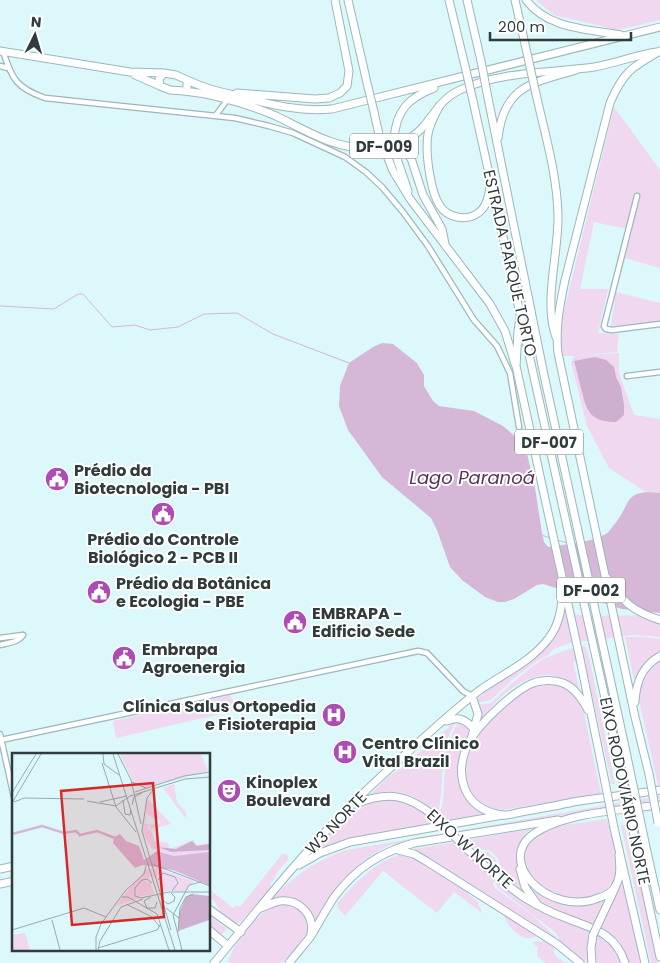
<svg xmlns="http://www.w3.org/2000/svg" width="660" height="963" font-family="Poppins,sans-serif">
	<rect width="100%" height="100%" fill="#dcf8fb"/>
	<!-- green -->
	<path fill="#efd8f0" d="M536,0h124v20l-42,10 -64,-15z
		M614,107l46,63v98l-35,-10 7,-28 -38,-8 -14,67h28l-10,44 21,1 -2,18 -35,3 37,-2v20l15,42 26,4v74l-14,-1 -37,-24 -22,-42 -16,-64 4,-6h-12l-4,-25z
		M616,292l44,11v18l-49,5z
		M562,614l32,2 66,-1v22l-27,-2 -64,8 -17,7 -2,4 -13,7 -25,19 -21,20 -14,3 -2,-3 59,-42z
		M625,637h19l16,2v13l-17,12 -9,16z
		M585,646l4,10 26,128h-3l-28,-125 -11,3 6,26c-6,-4 -13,-9 -20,-11 -32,-10 -64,23 -80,46l-2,-18 14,-2 20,-19 23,-19 11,-7 24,-9z
		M660,660v125h-2l-19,-85c-1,-17 6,-32 21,-40z
		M548,683c16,3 28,9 35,25l18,86 -99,16c-13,-2 -24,-7 -31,-19 -20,-35 28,-89 58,-104 5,-3 13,-3 19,-4z
		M230,695l8,15 -122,28 -3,-17z
		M458,721h3l8,8c-2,8 -6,15 -8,22 -8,29 2,60 35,63l-151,26 -33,13c17,-17 41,-50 66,-54 5,-1 10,1 15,1 19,1 28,8 41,21l9,-2 -3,-5 3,-13 3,-53z
		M455,722l-11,25 -3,48 -3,20c-21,-20 -38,-28 -67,-21l18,-18 9,-6z
		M660,796v3l-270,46c-36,16 -58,46 -76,81 -9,-27 -17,-30 -44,-25 22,-24 46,-41 77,-51z
		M607,819c4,16 12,36 10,53 -1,7 -6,14 -13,18 -42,29 -113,-27 -64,-58 9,-6 53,-11 67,-13z
		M621,825h3l10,43 2,-5 22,100h-7z
		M530,829c-20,19 -13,44 -2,66l-27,-20c2,-8 -4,-22 -13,-25 -4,-1 -9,-1 -13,-1l-6,-9z
		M457,842l38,38 -2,4 2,4 36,26 25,23 1,4 -144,-92z
		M478,851l10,1c7,5 12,13 11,22l-21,-20z
		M282,854h5l1,6 -10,11 -8,15 2,1 -31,35 -4,1 -16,-11 -7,-11 -5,-4v-3l3,2 1,-2 -4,-5 24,19 4,-3 3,2z
		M402,854l17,6 46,29 2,4 11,9 4,11 -28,-21 -17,21 -54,-42 -38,45 -7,-8 -1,-4c18,-21 38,-43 65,-50z
		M622,874l19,89h-11l-10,-21 -20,-16 13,-25z
		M497,881l25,19 69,31 -3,14 2,18h-3l-28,-21v-4l-4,-6 -57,-44 -2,-4z
		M525,881c25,24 51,34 83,15l-15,28c-15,-5 -43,-13 -55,-24 -5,-5 -9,-12 -13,-19z
		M277,904c12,0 19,0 27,11 15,18 -12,35 -22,48h-54c5,-20 30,-51 49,-59z
		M209,915l18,14 -6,6 -12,-9z
		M504,915l34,21c-4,1 -8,3 -12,2 -10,-2 -20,-15 -22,-23z
		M597,933l17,13 9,17h-26l-2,-20z
		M546,941l8,6c-2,10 6,12 13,16h-21l-9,-7 1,-8 -6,-6z"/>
	<!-- forest -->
	<path fill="#ceafd0" d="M595,357l11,3 8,7 2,10 5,10 3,18v10l-8,7c-24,0 -29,-9 -34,-30 -3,-11 -5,-21 -8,-31z"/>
	<!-- water -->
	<path fill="#d7b7d8" d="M382,343l11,1 24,19 7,12v11l9,15 6,5 35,5 29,15 22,19 10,43 7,45 2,9 4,5c19,-3 41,-4 58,-13 3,-2 5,-6 8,-9 18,-22 9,-36 46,-32v120l-38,-4 -79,-25 -6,1 -23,14 -9,3h-7l-13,-5 -23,-17 -12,-13 -13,-37 -6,-12 -49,-41 -34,-47 -9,-24 1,-20 9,-23 24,-16z"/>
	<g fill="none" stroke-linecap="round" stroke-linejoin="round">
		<!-- stream -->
		<path stroke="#d7b7d8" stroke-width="1" d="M0,306l54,3 24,-15h5l29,33 23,-2 15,5 28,-3 26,-13 33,-1 36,21 76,29
			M541,535l10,3
			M557,540l11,3"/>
		<!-- minor casing -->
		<g stroke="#9cb7ba" stroke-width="7">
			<path id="minor" d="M3,51c9,29 14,37 42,47l190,20 34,8 24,7 52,24 21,15 16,15 21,25 25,34 46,74 23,26 13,27 9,54
				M0,66l8,2
				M216,115l12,-16
				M637,196l-33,130 2,3 6,1 48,-6
				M627,376l33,-4
				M0,638l23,-3
				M0,645c8,-2 19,-3 23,-10
				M0,734l14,63
				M1,740l417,-89 9,2 36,38 9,5"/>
		</g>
		<!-- primary casing -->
		<g stroke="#9cb7ba" stroke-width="9">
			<path id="primary" d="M348,0l20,87
				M515,0l10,44
				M526,0c22,29 61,29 95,35
				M0,51l130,21 34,1
				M164,73l12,2 11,5v9l-3,2 -14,-1 -10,-4 -1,-7z
				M135,75l25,11
				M187,80c19,9 34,12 55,17 31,8 58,15 90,12l328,-82
				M184,91c31,3 63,13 92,25 31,15 60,34 96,32 19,-1 38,-6 51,-21 12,-14 19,-29 37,-37 40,-19 92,-17 134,-23 22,-4 42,-12 63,-15
				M237,93l78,6 14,-1 11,-5 7,-7 2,-15 -14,-71
				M536,94c9,40 21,80 22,121 1,37 -15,88 -2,122
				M374,112l6,27
				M394,139c2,-28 14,-41 40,-51
				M391,147l12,4 8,7 12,37 19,34 3,15
				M386,153l7,18 17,28 80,105 15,27 10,33
				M395,153l13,38
				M607,578c16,24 25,33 53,42
				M472,696l6,18 -6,22
				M447,721c12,-5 19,-1 27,8
				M355,804c33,-13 52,-10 79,12
				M398,850l16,4 12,7 131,83 23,19
				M468,850c18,17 36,34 57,48 13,8 27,15 41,20 27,11 49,14 59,45
				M299,865l21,-12 30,-11 153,-27
				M0,869l14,-3
				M0,884l14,-3
				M261,908c6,-2 12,-6 19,-7 19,-2 35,14 31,33
				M209,909l32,23
				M599,922l16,-34
				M209,930l19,16
				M214,963c26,-31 51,-63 77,-93 33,-39 71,-77 109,-111 26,-23 52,-48 80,-69 23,-16 52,-29 69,-52 11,-14 13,-33 14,-50
				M289,963c7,-9 15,-18 22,-27 8,-13 15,-27 24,-40 21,-28 46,-44 79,-53l144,-23
				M592,963l-1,-15 2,-13"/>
		</g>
		<!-- trunk casing -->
		<g stroke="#9cb7ba" stroke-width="9">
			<path id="trunk" d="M449,0l16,66
				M467,0l14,61
				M488,98l56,277 81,372
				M473,101l143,647
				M440,105c-5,9 -10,18 -12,29 -3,17 2,57 12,72 7,11 26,16 38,7 9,-6 11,-17 12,-27
				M498,138c6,-53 35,-55 78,-68
				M520,318l-2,13 -2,35 64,293 25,123
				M635,702c1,-20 7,-36 25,-46
				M588,710c-6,-11 -13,-22 -25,-27 -8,-3 -19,-3 -27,-1 -20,6 -57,42 -67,60 -16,33 -6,67 33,73 6,1 13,-2 19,-3 17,-3 35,-6 52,-10 29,-5 58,-7 87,-12
				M649,774l-14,-57 -77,-364c-3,-25 2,-49 7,-73l45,-177c13,-31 22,-36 50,-52
				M614,828l31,135
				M647,852l13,58
				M638,854l22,103
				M619,855c1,10 2,21 -3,30 -3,7 -11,11 -18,13 -48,20 -108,-39 -60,-67 33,-19 84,-21 122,-26
				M520,869l5,18 12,17"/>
		</g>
		<!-- minor -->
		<use href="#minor" stroke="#fff" stroke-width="4.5"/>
		<!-- primary -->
		<use href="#primary" stroke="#fff" stroke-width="7"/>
		<!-- trunk -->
		<use href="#trunk" stroke="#fff" stroke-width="7"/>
		<!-- primary-bridge casing -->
		<g stroke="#9cb7ba" stroke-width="9" stroke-linecap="butt">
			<path id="primary-bridge" d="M525,44l11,50
				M368,87l6,25
				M380,139l6,14
				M394,139l1,14
				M434,816l34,34
				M593,935l6,-13"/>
		</g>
		<!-- trunk-bridge casing -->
		<g stroke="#9cb7ba" stroke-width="9" stroke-linecap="butt">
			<path id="trunk-bridge" d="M481,61l7,37
				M465,66l8,35
				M625,747l22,105
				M616,748l22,106
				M649,774l9,49
				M605,782l9,46"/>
		</g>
		<!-- primary-bridge -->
		<use href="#primary-bridge" stroke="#fff" stroke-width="7"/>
		<!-- trunk-bridge -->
		<use href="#trunk-bridge" stroke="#fff" stroke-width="7"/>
	</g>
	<!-- icons -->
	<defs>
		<g id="civic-disc" transform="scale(1.25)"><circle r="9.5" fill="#ad4cb4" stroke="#fff"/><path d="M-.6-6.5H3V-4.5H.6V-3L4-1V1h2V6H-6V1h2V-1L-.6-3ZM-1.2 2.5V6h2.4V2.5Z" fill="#fff"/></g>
		<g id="hospital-disc" transform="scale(1.25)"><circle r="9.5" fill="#ad4cb4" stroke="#fff"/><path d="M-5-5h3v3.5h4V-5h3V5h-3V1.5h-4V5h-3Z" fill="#fff"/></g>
		<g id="theatre-disc" transform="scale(1.25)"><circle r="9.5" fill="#ad4cb4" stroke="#fff"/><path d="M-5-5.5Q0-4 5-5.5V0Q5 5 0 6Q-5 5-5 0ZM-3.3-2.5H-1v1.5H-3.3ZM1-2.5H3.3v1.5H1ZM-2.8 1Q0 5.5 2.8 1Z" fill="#fff"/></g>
	</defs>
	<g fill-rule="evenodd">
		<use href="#civic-disc" x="57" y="479"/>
		<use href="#civic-disc" x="163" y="514"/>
		<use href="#civic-disc" x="99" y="592"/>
		<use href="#civic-disc" x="295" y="622"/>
		<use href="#civic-disc" x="124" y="658"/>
		<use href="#hospital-disc" x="334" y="715"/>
		<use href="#hospital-disc" x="345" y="752"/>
		<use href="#theatre-disc" x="229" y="791"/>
	</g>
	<g text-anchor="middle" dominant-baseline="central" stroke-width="4" stroke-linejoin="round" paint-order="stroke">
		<!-- shield labels -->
		<g fill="#fff" stroke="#6e7676" stroke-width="1">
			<rect x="350" y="133.5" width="68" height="25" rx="4"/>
			<rect x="515" y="429.5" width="68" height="25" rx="4"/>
			<rect x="557" y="577.5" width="68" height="25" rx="4"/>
		</g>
		<g font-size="15" font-weight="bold" fill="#303b3c">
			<text x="384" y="146">DF-009</text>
			<text x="549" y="442">DF-007</text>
			<text x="591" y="590">DF-002</text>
		</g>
		<!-- street labels -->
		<g font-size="16" fill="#303b3c" stroke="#fff">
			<text transform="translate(510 263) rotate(77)">ESTRADA PARQUE TORTO</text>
			<text transform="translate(625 791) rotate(78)">EIXO RODOVIÁRIO NORTE</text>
			<text transform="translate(336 823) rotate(-46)">W3 NORTE</text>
			<text transform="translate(470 849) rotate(42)">EIXO W NORTE</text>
		</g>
		<!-- poi labels -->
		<g font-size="16" font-weight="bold" fill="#303b3c" stroke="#fff" text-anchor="start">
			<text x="74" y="470">Prédio da<tspan x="74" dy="18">Biotecnologia - PBI</tspan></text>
			<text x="163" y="539" text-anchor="middle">Prédio do Controle<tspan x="163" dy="18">Biológico 2 - PCB II</tspan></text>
			<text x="116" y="583">Prédio da Botânica<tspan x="116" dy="18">e Ecologia - PBE</tspan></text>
			<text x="312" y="613">EMBRAPA -<tspan x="312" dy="18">Edificio Sede</tspan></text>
			<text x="142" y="649">Embrapa<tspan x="142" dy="18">Agroenergia</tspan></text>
			<text x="316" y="706" text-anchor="end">Clínica Salus Ortopedia<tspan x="316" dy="18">e Fisioterapia</tspan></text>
			<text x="362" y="743">Centro Clínico<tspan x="362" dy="18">Vital Brazil</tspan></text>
			<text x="246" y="782">Kinoplex<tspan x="246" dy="18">Boulevard</tspan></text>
		</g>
		<!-- water labels -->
		<g font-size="18" font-style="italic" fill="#5b325e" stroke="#fff">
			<text x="472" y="477">Lago Paranoá</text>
		</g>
	</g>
	<!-- overview -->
	<g transform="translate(12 753)">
		<rect width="198" height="198" fill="#dcf8fb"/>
		<path d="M108,1h81l7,17 -61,16 -13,-3zM162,31l3,19 8,8 2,9 -24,-32zM135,45l24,26 -21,5v-5l9,1 1,-4 -14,-7 -1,10h4l-1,5 3,1 3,11 14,2 2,6 23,-9 3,5 13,-2v9l-35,4 -23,-8 -8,-15zM149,115l8,1 14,4 11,4 15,9 -29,-14 -20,-3 34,12 -9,10h-12l5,-11 -19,-6 -2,4 -8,-2 1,3 -3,-1 -13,14 6,6 -25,8 31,-37zM150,121l14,4 -1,11 -13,3 -4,-12zM131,127l7,2 4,12 -16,3 -3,-4zM13,180l5,17h-18v-15z" fill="#efd8f0"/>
		<path d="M180,88l5,5 12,-2v6l-38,2 -13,-5 18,2zM180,141l17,2v24l-31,11 1,-18 7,-16z" fill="#ceafd0"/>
		<path d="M108,81l6,7 13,5 5,14 13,-9 17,5 35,-4v33l-36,-15 -30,-5 -8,3 -22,-25 1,-6z" fill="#d7b7d8"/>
		<path fill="none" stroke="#d7b7d8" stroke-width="2.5" d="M0,81l30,-8 22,7 12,-2 4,4 17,-4 18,7"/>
		<path fill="none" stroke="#97acaf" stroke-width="1" d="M91,1l1,10 15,11M101,1l62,196M106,1l13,26 10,44M90,10l14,44 20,25M120,29l14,6M141,37l-6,8 -5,33 29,99M123,39l49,-16 26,-4M0,40l24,-39M111,47l2,14 5,1 1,-5M75,48l29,5 14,-10 55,-17 25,-2M2,49l10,-4 60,1M88,49l27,-6M0,50l29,-49M120,52l2,-8 8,-4M140,111l58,22M146,127l5,-7 12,4 3,6 -6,8M140,130l-5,-4 -5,1 -7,8v8l6,2 28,-6h41M110,144h6l29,17 12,36M139,144l-7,4 3,7h8l2,-6M152,148l4,3 6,-3 1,-4 -4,-4M114,151l26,13 8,10M154,155l13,10M40,167l8,30M0,177l72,-22 22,9M166,179l2,-24 6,-11 7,-3M86,195l59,-18 3,-5M84,197v-13l5,-13 24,-33 19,-17 2,-8M86,197l2,-9 21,-34 22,-8M170,197l-9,-35 16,-30 12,-3"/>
		<path fill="#d62828" fill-opacity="0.15" stroke="#d62828" stroke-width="2.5" d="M141,30l11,134 -92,8 -11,-134z"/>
		<rect width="198" height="198" fill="none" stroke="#303b3c" stroke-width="2.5"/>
	</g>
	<!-- north arrow -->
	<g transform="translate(35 35) rotate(5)" stroke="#ffffff" stroke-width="4" paint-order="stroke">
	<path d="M0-4L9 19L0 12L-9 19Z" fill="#303b3c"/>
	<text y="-8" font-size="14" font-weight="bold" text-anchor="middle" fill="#303b3c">N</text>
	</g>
	<!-- scale -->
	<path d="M490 32v8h141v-8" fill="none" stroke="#303b3c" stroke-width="2.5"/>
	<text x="498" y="32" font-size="15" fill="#303b3c" stroke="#ffffff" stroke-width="4" paint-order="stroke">200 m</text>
</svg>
